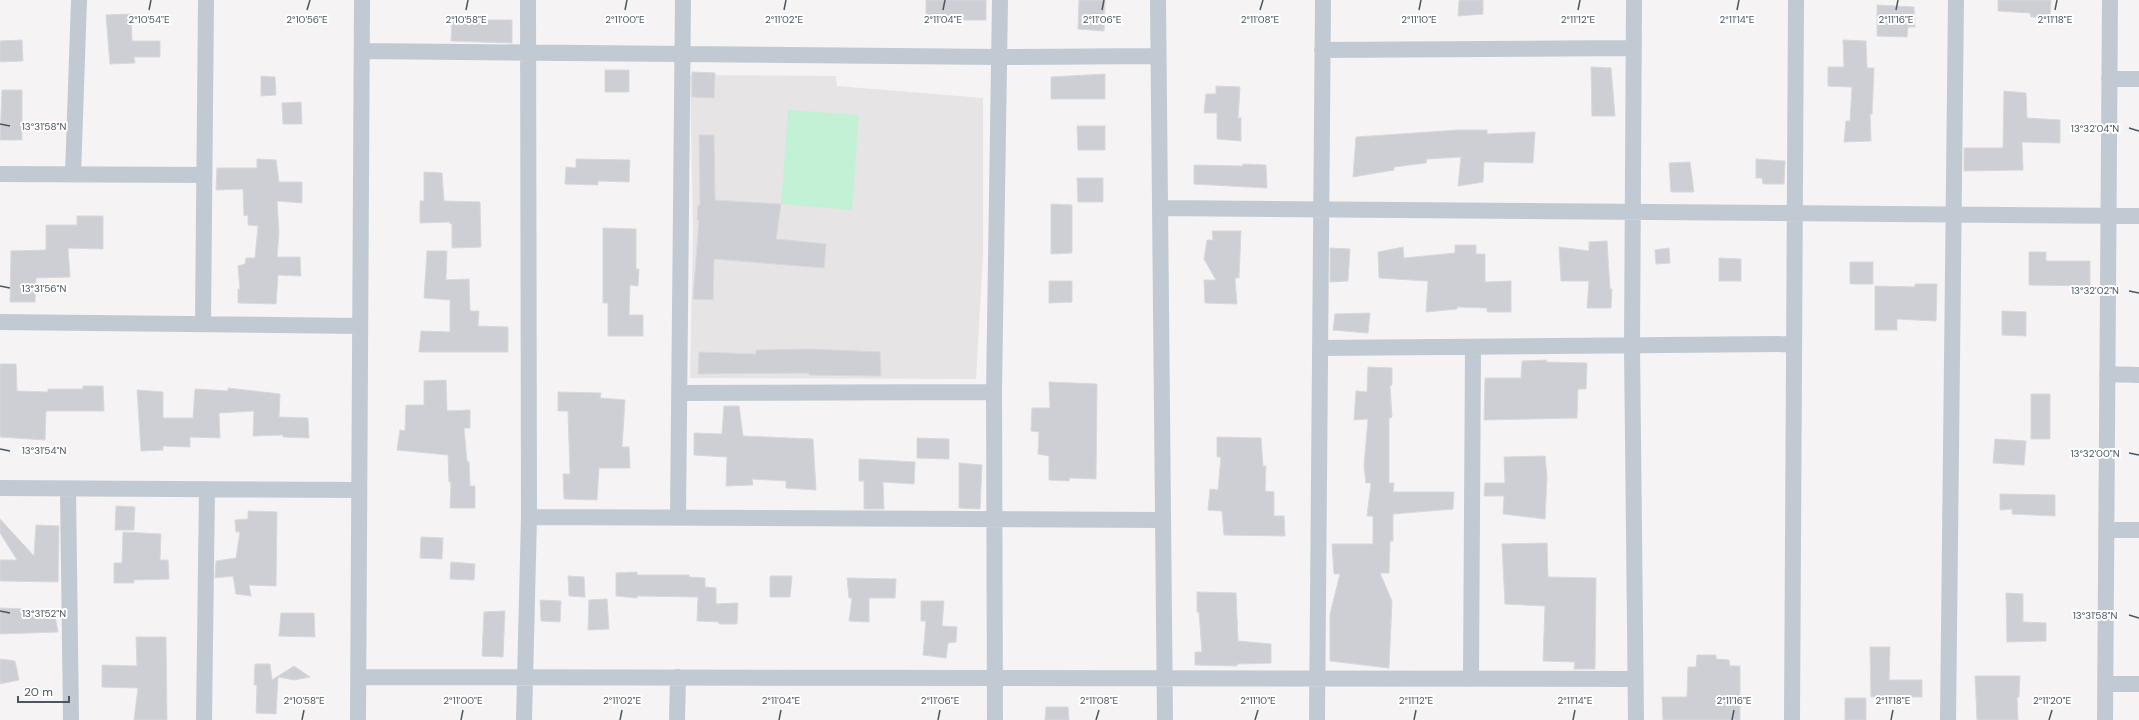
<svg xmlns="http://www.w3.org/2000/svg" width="2139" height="720" font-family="'DM Sans',sans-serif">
	<rect width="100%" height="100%" fill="#f5f3f3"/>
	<!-- education -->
	<path fill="#e6e4e5" d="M690,75l146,1 1,10 146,12v158l-7,123 -286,-1 3,-146z"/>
	<!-- green -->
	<path fill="#c3f1d5" d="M788,110l71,5 -7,95 -71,-6z"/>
	<!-- building -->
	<path fill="#cdcfd5" stroke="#d7d9de" d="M926,0h60v20h-60z
		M1079,0h26l-1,31 -26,-2z
		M1459,0h24v14l-25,2z
		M1998,0h53l-1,18 -19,-1 -1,-4 -32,-2z
		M1877,5l37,2 1,20h-7l-1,10 -30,-1z
		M131,14l1,27h28v16h-26l1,6 -25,1 -4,-49z
		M485,20h27v23l-61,-2 1,-20h33z
		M22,40l1,21 -23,1v-21z
		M1843,40l23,1 1,27h7l-2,46h-2l1,27 -27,1 2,-21h4l2,-34 -24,-1v-19h16z
		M1591,67l20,1 4,48h-23z
		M605,70h24v22h-24z
		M692,72l23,1 -1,25 -22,-1z
		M1105,74v25h-54v-22z
		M261,76l14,1 1,18 -15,1z
		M1216,86l24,1 -2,31h3v23l-24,-2v-26h-13l2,-19h10z
		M2,90h20v50h-22z
		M2004,91l22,2 1,25 33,2v23l-38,-1 1,28 -59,1v-23h39z
		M301,102l1,22h-19l-1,-21z
		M1077,126h28v24h-27z
		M1459,130h28v4l48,-2 -2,31 -49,-1 -1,20 -25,4 3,-29 -34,2 -1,4 -32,4v3l-41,7 3,-40z
		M699,135h15l1,65 66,4 -5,35 50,5 -2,24 -110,-9 -1,41 -20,-1 6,-79h-2l1,-15h2z
		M257,159l19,1 3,22h23v21l-25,-2 2,31 -2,25h23l1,19 -23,-1 -2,29 -38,-1v-14h2l-2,-23 7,-2 1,-6h9l3,-32 -10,-1v-10l-4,1 -1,-27 -27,1 1,-22h40z
		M576,159l54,1 -1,22 -31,-1v4l-33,-1 1,-17 10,1z
		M1756,159l29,2 -1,23h-21l-1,-6h-6z
		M1690,162l4,30h-23l-2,-29z
		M1243,164l23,1 1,23 -73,-4v-19l49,1z
		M424,172l18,1 2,28 36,1 1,45 -29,1v-24h-2v-2l-30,1v-22h4z
		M1077,178h26v24h-25z
		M1051,204l21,1v48l-21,1z
		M77,216h26v33l-35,-1 2,29 -34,1 -1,24h-25l1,-51 35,-1v-25h31z
		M603,228l33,1v40h3l-1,17 -8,-1 -1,30h14v21h-35v-33h-5z
		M1212,231h29l-2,47h-4l2,26 -32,-1 -1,-23h12l-12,-21 3,-19h6z
		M1607,241l3,48h2l-1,19h-24l2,-27h-28l-2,-34 30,4v-9z
		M1455,245h21v9h9v28l26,-1v31h-24v-4l-30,-1v2l-31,3 2,-31 -49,-3 -1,-26 25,-5 1,11 51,-5z
		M1330,248l20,1 -2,32 -18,1z
		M1669,248l1,15 -14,1 -1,-14z
		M427,251h20l-1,29 23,-1 1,32h9l-1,15 30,1v25h-89l2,-21 29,1v-32l-26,-2z
		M2029,252h17v9h44v25l-61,-1z
		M1719,258l22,1v22h-22z
		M1850,262h23v22h-23z
		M1049,281h23v21l-23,1z
		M1915,284h22l-1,37 -39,-2v11h-22v-44l40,1z
		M2002,311l24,1v24l-24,-1z
		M1370,313l-2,20 -35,-3 2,-16z
		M810,349l70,3 1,24 -72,-1v-2l-111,1 1,-22 57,2v-4z
		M1547,360l-1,2 41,1 -1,26h-8l-1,29 -93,2 1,-42h36l1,-17z
		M0,364h16l1,27 31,1v-3h35v-3h20l1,25h-58l-1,29 -45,-3z
		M1368,367l24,1v17l-2,1 2,31 -3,1v65h5l-1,9h61l-1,17 -60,5v27h-3l-1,32h-9l12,28 -3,67 -59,-7v-47l10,-40h-6l-2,-30h41v-28h-6l4,-33h-5l-2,-17 4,-47 -14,1 2,-29 11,1z
		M446,380l1,31 23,-1v18h-6l3,33 2,1 1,24h5v22h-25l1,-26h-2l-1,-27 -51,-5 3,-20 5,1 1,-26h18v-24z
		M1049,382l48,2 -1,95 -26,-1 -1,3 -20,-1v-24l-11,-2 1,-22 -8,-1 1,-23h18z
		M228,388l52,6 -1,23 29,1 1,20 -26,-1v-2l-30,1 1,-25 -35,2 1,25 -30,-1v10l-27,-1v4l-22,1 -4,-61 26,2v26h30l2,-29 33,2z
		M558,392l43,1 -1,5 25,2 -3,47h7l1,21h-31l-2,32 -33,-1 -1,-25h7l-2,-63h-10z
		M2031,394h19v45h-19z
		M724,406h15l4,30 70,3 3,51 -30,-2v-7l-34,-2 1,6 -27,1 1,-29 -33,-2v-22l28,1z
		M1217,437l44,1 2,28h3l-1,25 9,1v24h10l1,20 -61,-1 -2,-24 -14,-1 2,-21 8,1 3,-33h-4z
		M917,438l32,1v20l-32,-1z
		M1995,439l31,2 -2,24 -31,-2z
		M1545,456l2,21 -2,42 -42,-5 1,-18h-20l1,-13h20l-1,-26z
		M859,459l56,3 -1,22 -31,-2 1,27h-20v-28h-5z
		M959,463l23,2 -2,44 -21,-1z
		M2000,494l55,1v21l-43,-2v-5l-12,1z
		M116,506l19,1 -1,23h-19z
		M248,511l29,1 -1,74 -27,-1 2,11 -15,-2 -3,-18 -18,2 1,-17 20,-3 4,-26h-4l-1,-12 13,-1z
		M0,519l34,37 2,-31 23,1 -1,56 -58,-1v-21h17l-17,-27z
		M123,532l38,2 -1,26h8l1,19 -35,1v3h-20v-20h8z
		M421,537l22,1 -1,21 -22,-1z
		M1547,543l1,34 48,1 -1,91h-21l1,-7 -32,-1 2,-55 -40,-2 -3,-60z
		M451,562l24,2 -1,16 -24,-1z
		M637,572v3h52v2l16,1v9l11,1v16l22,-1 -1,21h-18v-2l-22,-1 1,-24 -61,-1v2l-21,-2v-23z
		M568,576l16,1 1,20 -16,-1z
		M770,576h22l-2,21h-20z
		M847,578l49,1 -1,19h-26v24l-20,-1 3,-23h-3z
		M1197,592l39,1 2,48 33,3v19l-34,1v2l-42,-1v-13h7l-3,-40h-2z
		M2006,593l17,1v28l23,1v18l-39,1z
		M607,599l2,30 -21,1 1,-30z
		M540,600l21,1 -1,21 -19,-1z
		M921,601h23l-2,25 15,1 -1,15 -8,1 -2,15 -23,-3 3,-34h-5z
		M0,608l54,2 4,22 -58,2z
		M505,611l-2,46 -21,-1 2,-44z
		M281,613h33l1,24 -36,-1z
		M136,637h30l1,83h-33l4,-32 -36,-1v-22l35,1z
		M1870,647h20l-1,33h33v17h-51z
		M1697,655h19v4l13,1 1,6h10v54h-77l-1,-23h25l1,-30h8z
		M0,659l15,2 4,19 -19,4z
		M255,664h15l2,16 22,-14 16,11 -16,3 -16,-3 -2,37 -20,-1 1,-28h-3z
		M1975,676h45l-1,21h-2l1,23h-41z
		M1845,698h21v22h-21z
		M1046,707h22l1,13h-24z"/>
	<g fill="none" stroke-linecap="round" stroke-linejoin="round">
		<!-- minor -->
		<path stroke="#c1cad2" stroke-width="16" d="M1158,0l7,720
			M1634,0l-2,346 4,374
			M1322,50l312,-2
			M362,51l637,6 159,-1
			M2109,79h30
			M0,174l204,1
			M73,174l6,-174
			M1160,208l979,8
			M0,322l360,4
			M203,324l3,-324
			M1320,348l474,-4
			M2107,374l32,1
			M680,393l314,-1
			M0,488l359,2
			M68,489l3,231
			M529,517l634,3
			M678,518l5,-518
			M2106,530h33
			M358,677l1277,2
			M1471,679l2,-332
			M2106,684h33
			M204,720l3,-231
			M358,720l4,-720
			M524,720l5,-203 -1,-517
			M677,720l1,-43
			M995,720l-1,-328 6,-392
			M1317,720l6,-720
			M1792,720l4,-720
			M1948,720l8,-720
			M2105,720l5,-720"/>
	</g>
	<!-- ticks -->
	<path fill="none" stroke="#4a5661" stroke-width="1.5" d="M149,10l2,-10M307,10l3,-10M466,10l2,-10M625,10l2,-10M784,10l2,-10M943,10l2,-10M1102,10l2,-10M1260,10l3,-10M1419,10l2,-10M1578,10l2,-10M1737,10l2,-10M1896,10l2,-10M2055,10l2,-10M0,124l10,2M2129,128l10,3M0,286l10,2M2129,291l10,2M0,449l10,2M2129,453l10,2M0,611l10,2M2129,615l10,3M302,720l2,-10M461,720l2,-10M620,720l2,-10M779,720l2,-10M938,720l2,-10M1096,720l3,-10M1255,720l3,-10M1414,720l2,-10M1573,720l2,-10M1732,720l2,-10M1891,720l2,-10M2049,720l3,-10"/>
	<g font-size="10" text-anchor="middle" fill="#4a5661" stroke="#fff" stroke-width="4" stroke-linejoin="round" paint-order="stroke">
		<text x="149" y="23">2°10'54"E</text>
		<text x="307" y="23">2°10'56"E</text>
		<text x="466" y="23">2°10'58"E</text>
		<text x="625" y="23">2°11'00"E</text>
		<text x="784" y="23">2°11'02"E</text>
		<text x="943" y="23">2°11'04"E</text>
		<text x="1102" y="23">2°11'06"E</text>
		<text x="1260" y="23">2°11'08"E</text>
		<text x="1419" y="23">2°11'10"E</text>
		<text x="1578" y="23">2°11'12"E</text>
		<text x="1737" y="23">2°11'14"E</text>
		<text x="1896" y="23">2°11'16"E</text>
		<text x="2055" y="23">2°11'18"E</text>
		<text x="44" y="130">13°31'58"N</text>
		<text x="2095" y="132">13°32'04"N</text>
		<text x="44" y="292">13°31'56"N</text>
		<text x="2095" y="294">13°32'02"N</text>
		<text x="44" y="454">13°31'54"N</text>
		<text x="2095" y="457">13°32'00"N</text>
		<text x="44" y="617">13°31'52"N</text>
		<text x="2095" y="619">13°31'58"N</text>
		<text x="304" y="704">2°10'58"E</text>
		<text x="463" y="704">2°11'00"E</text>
		<text x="622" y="704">2°11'02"E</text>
		<text x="781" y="704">2°11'04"E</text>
		<text x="940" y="704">2°11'06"E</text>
		<text x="1099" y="704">2°11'08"E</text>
		<text x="1258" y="704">2°11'10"E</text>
		<text x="1416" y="704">2°11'12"E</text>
		<text x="1575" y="704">2°11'14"E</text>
		<text x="1734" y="704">2°11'16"E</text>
		<text x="1893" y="704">2°11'18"E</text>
		<text x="2052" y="704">2°11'20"E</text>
	</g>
	<!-- scale -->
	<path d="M18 696v6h51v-6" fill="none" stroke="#4a5661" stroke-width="2"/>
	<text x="24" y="696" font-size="12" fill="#4a5661" stroke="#ffffff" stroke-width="3" paint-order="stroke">20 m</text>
</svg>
